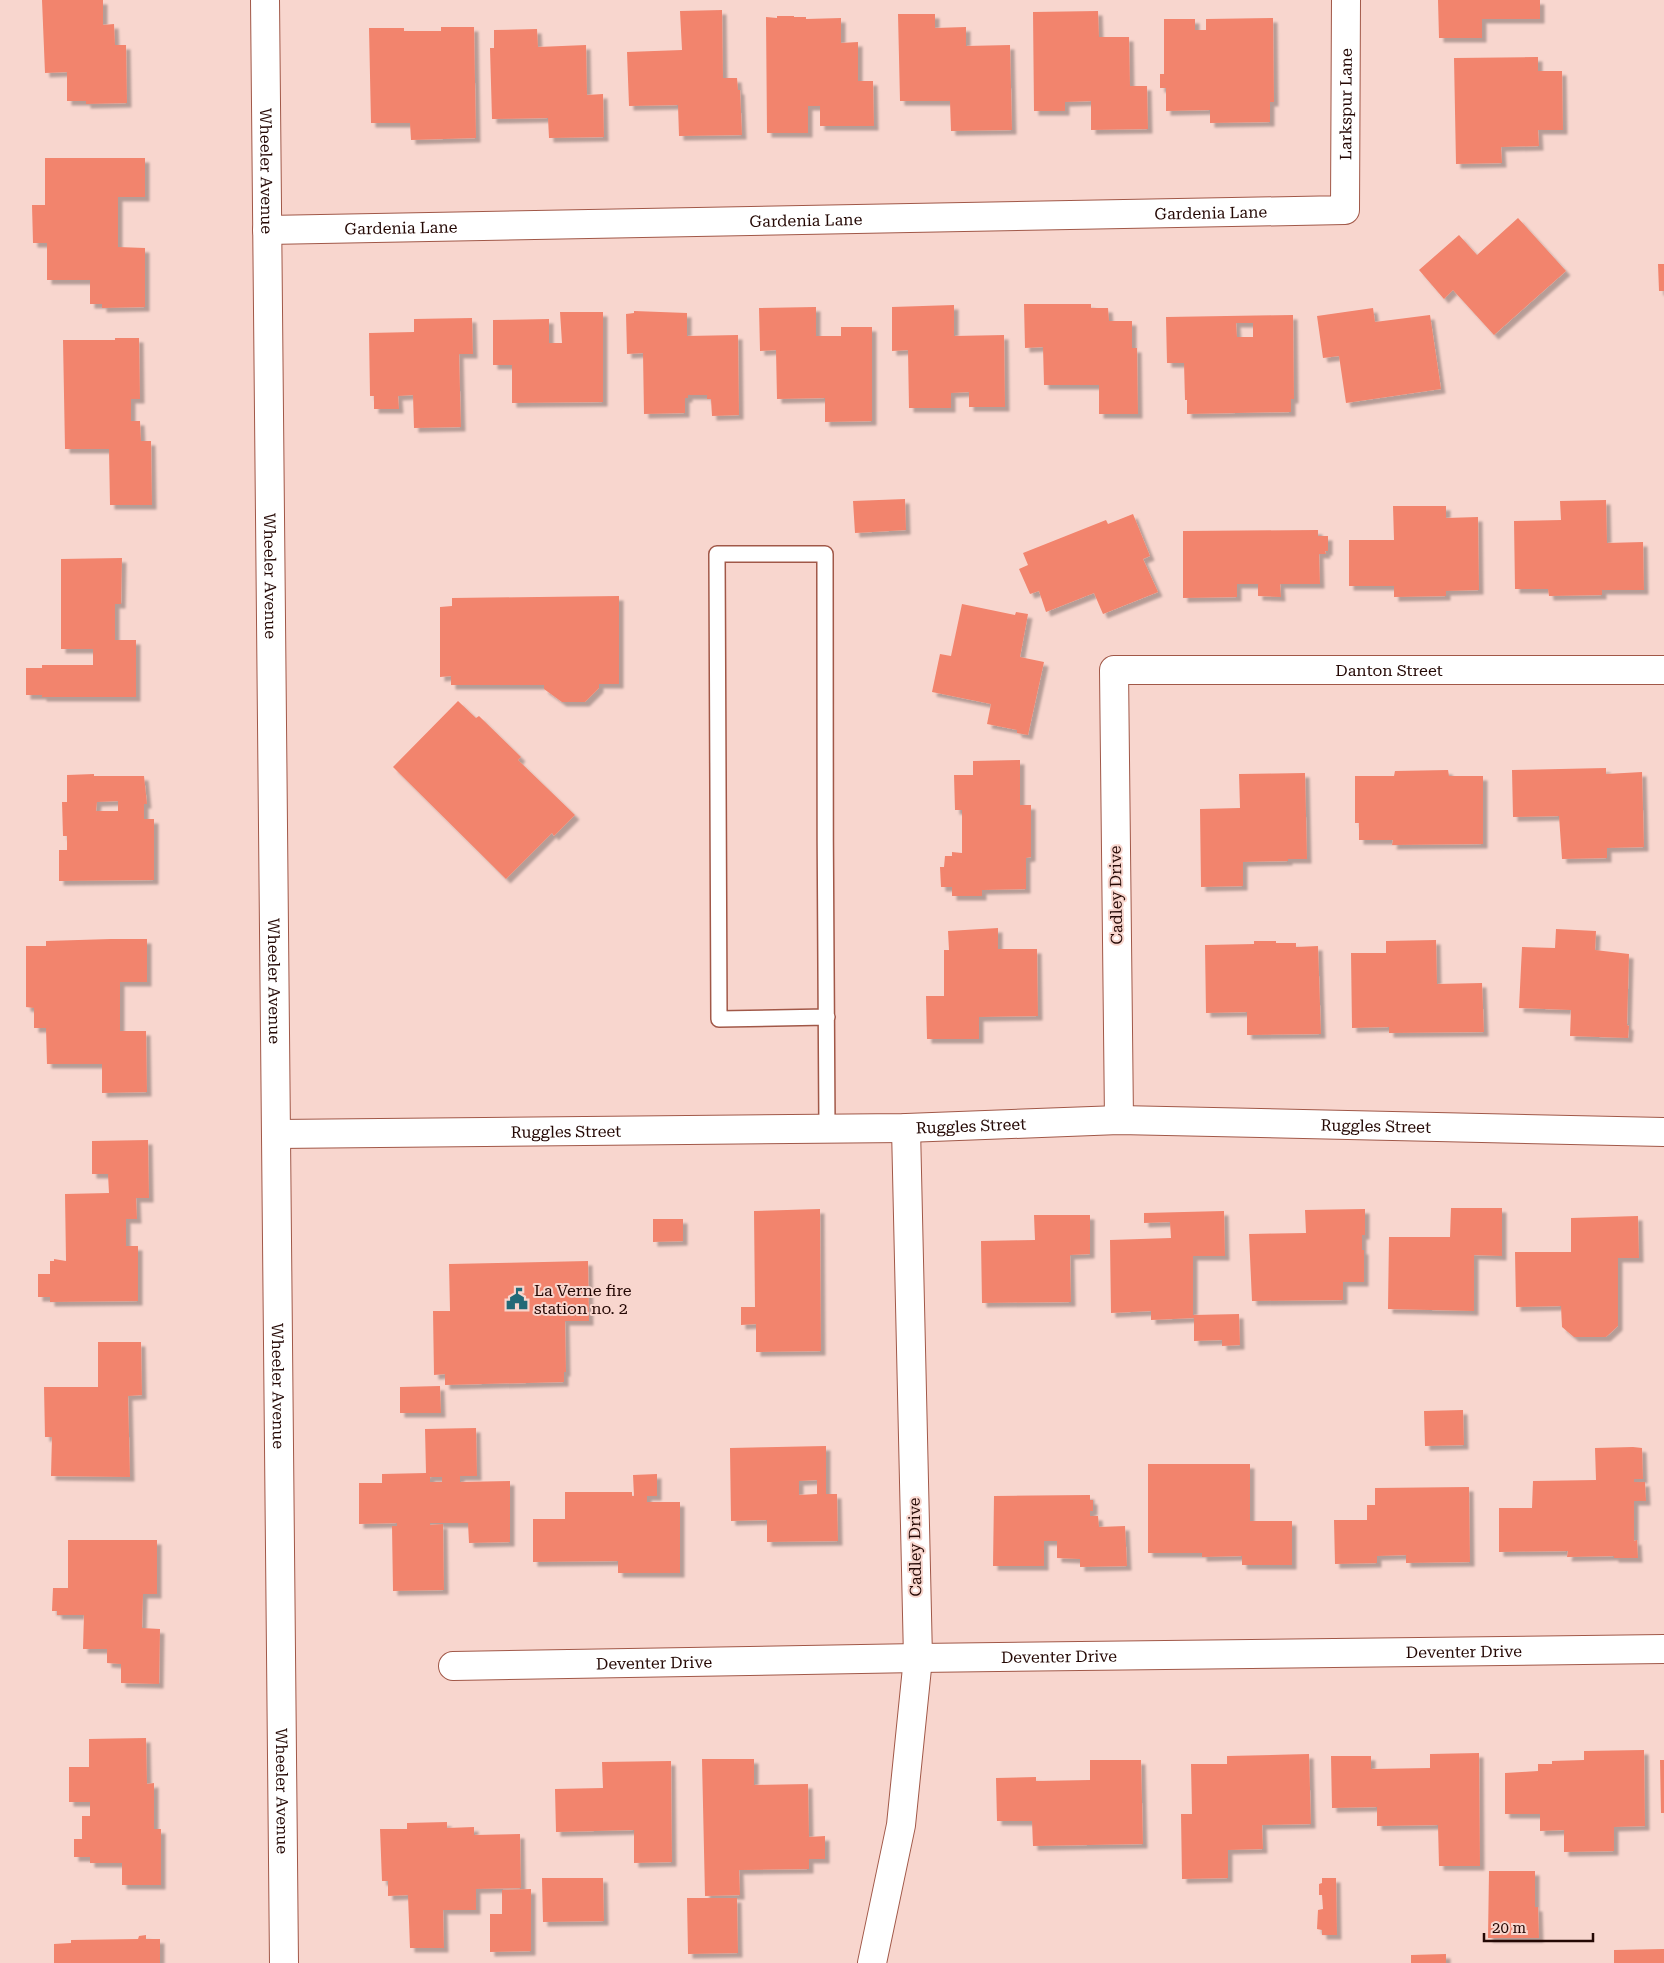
<svg xmlns="http://www.w3.org/2000/svg" width="1664" height="1963" font-family="'Roboto Serif',serif">
	<defs>
		<filter id="shadow"><feDropShadow dx="4.5" dy="4.5" stdDeviation="1" flood-color="#0004"/></filter>
	</defs>
	<rect width="100%" height="100%" fill="#f8d6ce"/>
	<!-- building -->
	<path fill="#f2846d" fill-rule="evenodd" filter="url(#shadow)" d="M42,0h61v25l11,-1 1,21h11l1,58 -41,1v-3h-19v-29l-22,1z
		M1438,0h102v19h-58v19h-43z
		M722,10l1,68h14l1,12h2l2,45 -63,1 -1,-31 -49,1 -2,-54 55,-2 -2,-39z
		M1098,11l1,26h30l1,49h17l1,43 -57,1v-29l-26,1v9h-31l-1,-99z
		M898,14h37v14l31,-1v19l44,-1 2,85 -61,1 -1,-30h-50z
		M777,16h17v1h12v2l35,-1v25l17,-1v39h15l1,45h-54v-20h-12v27h-41l-1,-116 11,1z
		M1273,18l1,84h-4v20l-60,1v-13l-44,1v-23h-6v-14h4v-55h31v11h11v-11z
		M441,27h33l2,111 -65,2 -1,-17h-39l-2,-95h35v3h37z
		M537,29l1,18 48,-2 1,50 16,-1 1,43 -55,1 -1,-20 -56,1 -2,-71h4v-18z
		M1538,57v14h24l1,59h-25l1,16 -38,1 1,16 -46,1 -2,-106z
		M45,158h100v39h-27v50l27,1v59l-43,1v-4h-12v-24h-43v-37h-14l-1,-38h13z
		M1518,218l48,53 -72,64 -41,-45 -9,9 -25,-29 40,-35 18,20z
		M1658,264h6v27h-5z
		M1024,304h67v4h17l1,13h23v27h5l1,66h-39v-29h-55l-1,-38 -18,1z
		M954,305v31l50,-1 1,72h-36v-15l-18,1v15h-42l-1,-58 -16,1v-44z
		M816,307v29h25v-9h31v94l-47,1v-24l-48,1 -1,-49 -16,1 -1,-43z
		M1373,308l2,14 55,-7 11,74 -95,14 -7,-47 -16,2 -6,-42z
		M634,311l53,2v23l51,-1 1,80 -27,1 -1,-17h-4v-4h-19v3h-3v15l-41,1 -1,-61 -16,1 -1,-40 8,-1z
		M560,312h43v90l-91,1v-38h-19v-45l56,-1v24h13z
		M1293,315l1,84h-3v13l-104,2v-14h-2l-1,-37h-17l-1,-46zM1236,323h17v14h-16z
		M472,318l1,36h-14l2,73 -47,1 -1,-33 -15,1 1,13h-25v-13h-4l-1,-63 45,-1v-13z
		M115,338h24l1,61h-9v22h9l1,20h10l1,64h-42l-1,-56h-44l-2,-109h52z
		M905,499l1,31 -51,3 -2,-32z
		M1606,500l1,43 36,-1 1,48h-42v5l-53,1 -1,-7h-33l-1,-68 47,-1 -1,-19z
		M1393,506h53v12l32,-1 1,73 -33,1v5l-52,1v-11h-45v-46h45z
		M1133,514l17,42 -7,3 15,33 -55,22 -9,-21 -48,19 -7,-21 -9,3 -11,-25 9,-4 -5,-12 83,-33 2,4z
		M1318,530v6h10v15h-3l1,3h-7l1,30h-40l1,13 -23,-1v-12h-21v13l-54,1v-67z
		M122,558l-1,46h-6v36h21v57h-94v-2h-16v-27h16v-3h51v-16h-32v-90z
		M619,596v88h-20v4l-14,14h-23l-18,-13v-4h-93v-9l-11,1v-70l12,-1v-8z
		M962,604l53,11 1,-3 12,2 -8,43 24,5 -16,73 -11,-2v-3l-30,-6 4,-20 -59,-12 8,-38 11,2z
		M458,701l18,17 3,-2 42,41 -3,3 57,55 -21,21 -2,-3 -46,46 -113,-112z
		M1020,760v45h11v52l-5,1v31l-44,1v6h-30v-9h-11l-1,-20h4l1,-11h7v-4l10,1v-43h-7l-1,-35h19v-14z
		M1606,768v6l36,-2 2,75 -37,1v10l-45,1 -3,-43 -46,1 -1,-47z
		M1448,770l1,6h34v68l-91,1 1,-5h-34v-17h-4v-47h39l1,-5z
		M1305,773l2,86h-19v2l-45,1v24l-42,1 -1,-78 40,-1 -1,-34z
		M94,774v2h50l3,28h-3v15h10v61l-95,1v-31h8v-14h-4l-1,-34h5v-27zM118,801v10h-22l1,-9z
		M998,928v21h39l1,67 -59,1v22h-52l-1,-43h18v-46h5l-1,-19z
		M1556,929l40,2 -1,19 34,4 -2,71 2,1 -1,12 -58,-2 1,-26 -52,-2 3,-61 33,1z
		M111,939h36v43h-27v49h26l1,61 -45,1v-29h-55l-1,-36h-12v-20l-8,-1v-61h20v-5z
		M1436,940l1,44 45,-1 2,49 -95,1v-6l-37,1 -1,-75h35v-12z
		M1254,941h22v2h20v4l22,-1 3,88 -74,1v-23l-41,1 -1,-68 49,-1z
		M148,1140l1,58h-13l1,21h-11v27h12v55l-88,1v-5h-12v-23h12v-13h4v-2l12,2 -1,-67 44,-1 -1,-19h-16v-33z
		M1451,1208h51v48l-28,-1v56l-86,-2 1,-72h61z
		M820,1209l1,142 -65,1v-28l-15,1v-18h14l-1,-96z
		M1365,1209v26h-3v15h2v32h-21v18l-91,1 -3,-67 57,-1 -1,-23z
		M1224,1211l1,45h-32v59l46,-1 1,31 -18,1v-6l-28,1v-23l-43,2v-9l-40,2 -1,-73 61,-2 -1,-16 -26,1v-10z
		M1034,1215h56v39l-20,1 1,47 -89,1 -1,-62 54,-1z
		M1638,1216l1,42h-21v68l-12,11h-32l-12,-10 -1,-21 -45,1 -1,-55h56v-34z
		M653,1219h30v22l-30,1z
		M588,1261l1,60h-24l1,51h-2v10l-119,3v-11l-11,1 -1,-64h17l-1,-47z
		M98,1342h43l1,53 -14,1 2,81 -79,-1 1,-39h-7l-1,-50h54z
		M440,1386l1,27h-41v-26z
		M1463,1410l1,35 -39,1 -1,-35z
		M476,1428l1,48h-17v6l50,-1v61l-41,1 -1,-20h-38v2l13,-1 1,66 -51,1 -1,-65h5v-3l-38,1v-41h23v-9l44,-1 -1,-44zM430,1477h12v5h-12z
		M826,1446v48h11l1,47 -71,1v-22l-36,1 -1,-73zM817,1480v14l-18,1v-14z
		M1633,1447l9,1 1,31h-9v3h11l1,19h-12v40l3,-1 1,18h-24v-2l-47,1 1,-6 -69,1v-44h33l1,-27 63,-1 -1,-32z
		M1148,1464h102v57h42v44h-50v-9l-40,1v-4h-54z
		M657,1474v22h-10v6h33v71h-62v-12l-85,1v-43h32v-27h67v4h2l-1,-21z
		M1469,1487l1,75 -64,1v-8l-29,1v7l-42,1 -1,-44h33v-15h8v-17z
		M1090,1495v5h3v11h-3v5h8l1,11 26,-1 2,40 -47,1v-8l-23,-1v-17h-13v25h-51l1,-70z
		M68,1540h89v54h-14l-1,34 18,1 -1,55 -38,-1v-19l-14,-1v-14h-24l1,-34h-27v-4h-5l1,-23h15z
		M146,1738l1,46 7,-1v46h7v56h-39v-22h-32v-6h-16v-18h8v-23h8v-14h-21v-35h20v-28z
		M1644,1750l1,76 -31,1v24l-50,1v-22l-24,1v-17h-35v-41l33,-2v-7h14v-3l32,-1v-9z
		M1479,1753l1,113h-41l-1,-41 -61,1v-19l-45,1 -1,-52h40v13l59,-1v-14z
		M1309,1754l2,70 -49,1 1,24 -35,1v28l-46,1 -1,-65h11l-1,-50h36v-8z
		M702,1759h52v26l54,-1 1,53 16,-1v23h-16v10l-70,1 1,25 -35,1z
		M1090,1760h51l2,84 -110,2 -1,-25h-35l-1,-43 40,-1v4l54,-1z
		M1660,1760h4v53h-3z
		M671,1761l1,101 -38,1v-33l-78,2 -1,-43 48,-1 -1,-26z
		M447,1822v6l27,-1v8l46,-1 1,54 -45,1v21h-33l1,38h-34l-2,-53 -20,1v-15h-6l-2,-52h27v-6z
		M1489,1871h46v36h3l1,31h-51z
		M542,1878h61l1,43 -61,1z
		M1322,1878h14l1,57h-15v-5l-5,-1 1,-19 5,-1 -1,-14h-3v-11l3,-1z
		M531,1889v62l-41,1v-38h12v-24z
		M687,1898h50l1,55 -50,1z
		M146,1935v4h14v24h-106v-19l17,-1v-3l67,-1 1,-3z
		M1664,1949v14h-50v-13z
		M1446,1954v9h-35v-8z"/>
	<g fill="none" stroke-linecap="round" stroke-linejoin="round">
		<!-- lane casing -->
		<g stroke="#a15848" stroke-width="18">
			<path id="lane" d="M827,1017l-108,2 -2,-465h108c-1,192 1,383 2,575"/>
		</g>
		<!-- street casing -->
		<g stroke="#a15848" stroke-width="30">
			<g id="street">
				<path id="s1" d="M267,230l1078,-20 1,-210"/>
				<path id="s2" d="M1119,1120l-5,-450h550"/>
				<path id="s3" d="M277,1134l629,-6 213,-8 545,12"/>
				<path id="s4" d="M453,1666l465,-8 746,-9"/>
				<path d="M872,1963l29,-138 17,-167 -12,-530"/>
			</g>
		</g>
		<!-- secondary casing -->
		<g stroke="#a15848" stroke-width="30">
			<g id="secondary">
				<path id="s5" d="M265,0l19,1963"/>
			</g>
		</g>
		<!-- lane -->
		<use href="#lane" stroke="#fff" stroke-width="15"/>
		<!-- street -->
		<use href="#street" stroke="#fff" stroke-width="28"/>
		<!-- secondary -->
		<use href="#secondary" stroke="#fff" stroke-width="28"/>
	</g>
	<!-- icons -->
	<defs>
		<g id="civic-bare" transform="scale(1.725)"><path d="M-.6-6.5H3V-4.5H.6V-3L4-1V1h2V6H-6V1h2V-1L-.6-3ZM-1.2 2.5V6h2.4V2.5Z" fill="#226977" stroke="#f8d6ce" stroke-width="2.5" paint-order="stroke"/></g>
	</defs>
	<g fill-rule="evenodd">
		<use href="#civic-bare" x="517" y="1299"/>
	</g>
	<g text-anchor="middle" dominant-baseline="central" stroke-width="4" stroke-linejoin="round" paint-order="stroke">
		<!-- street labels -->
		<g font-size="16" fill="#240804" stroke="#f8d6ce">
			<text stroke="none"><textPath href="#s1" startOffset="1184">Larkspur Lane</textPath></text>
			<text stroke="none"><textPath href="#s5" startOffset="171">Wheeler Avenue</textPath></text>
			<text stroke="none"><textPath href="#s1" startOffset="944">Gardenia Lane</textPath></text>
			<text stroke="none"><textPath href="#s1" startOffset="539">Gardenia Lane</textPath></text>
			<text stroke="none"><textPath href="#s1" startOffset="134">Gardenia Lane</textPath></text>
			<text stroke="none"><textPath href="#s5" startOffset="576">Wheeler Avenue</textPath></text>
			<text stroke="none"><textPath href="#s2" startOffset="725">Danton Street</textPath></text>
			<text transform="translate(1116 895) rotate(-91)">Cadley Drive</text>
			<text stroke="none"><textPath href="#s5" startOffset="981">Wheeler Avenue</textPath></text>
			<text stroke="none"><textPath href="#s3" startOffset="1099">Ruggles Street</textPath></text>
			<text stroke="none"><textPath href="#s3" startOffset="694">Ruggles Street</textPath></text>
			<text stroke="none"><textPath href="#s3" startOffset="289">Ruggles Street</textPath></text>
			<text stroke="none"><textPath href="#s5" startOffset="1386">Wheeler Avenue</textPath></text>
			<text transform="translate(915 1547) rotate(-91)">Cadley Drive</text>
			<text stroke="none"><textPath href="#s4" startOffset="1011">Deventer Drive</textPath></text>
			<text stroke="none"><textPath href="#s4" startOffset="606">Deventer Drive</textPath></text>
			<text stroke="none"><textPath href="#s4" startOffset="201">Deventer Drive</textPath></text>
			<text stroke="none"><textPath href="#s5" startOffset="1791">Wheeler Avenue</textPath></text>
		</g>
		<!-- poi labels -->
		<g font-size="16" fill="#240804" stroke="#f8d6ce" text-anchor="start">
			<text x="534" y="1290">La Verne fire<tspan x="534" dy="18">station no. 2</tspan></text>
		</g>
	</g>
	<!-- scale -->
	<path d="M1484 1933v8h109v-8" fill="none" stroke="#240804" stroke-width="2.5"/>
	<text x="1492" y="1933" font-size="15" fill="#240804" stroke="#f8d6ce" stroke-width="4" paint-order="stroke">20 m</text>
</svg>
